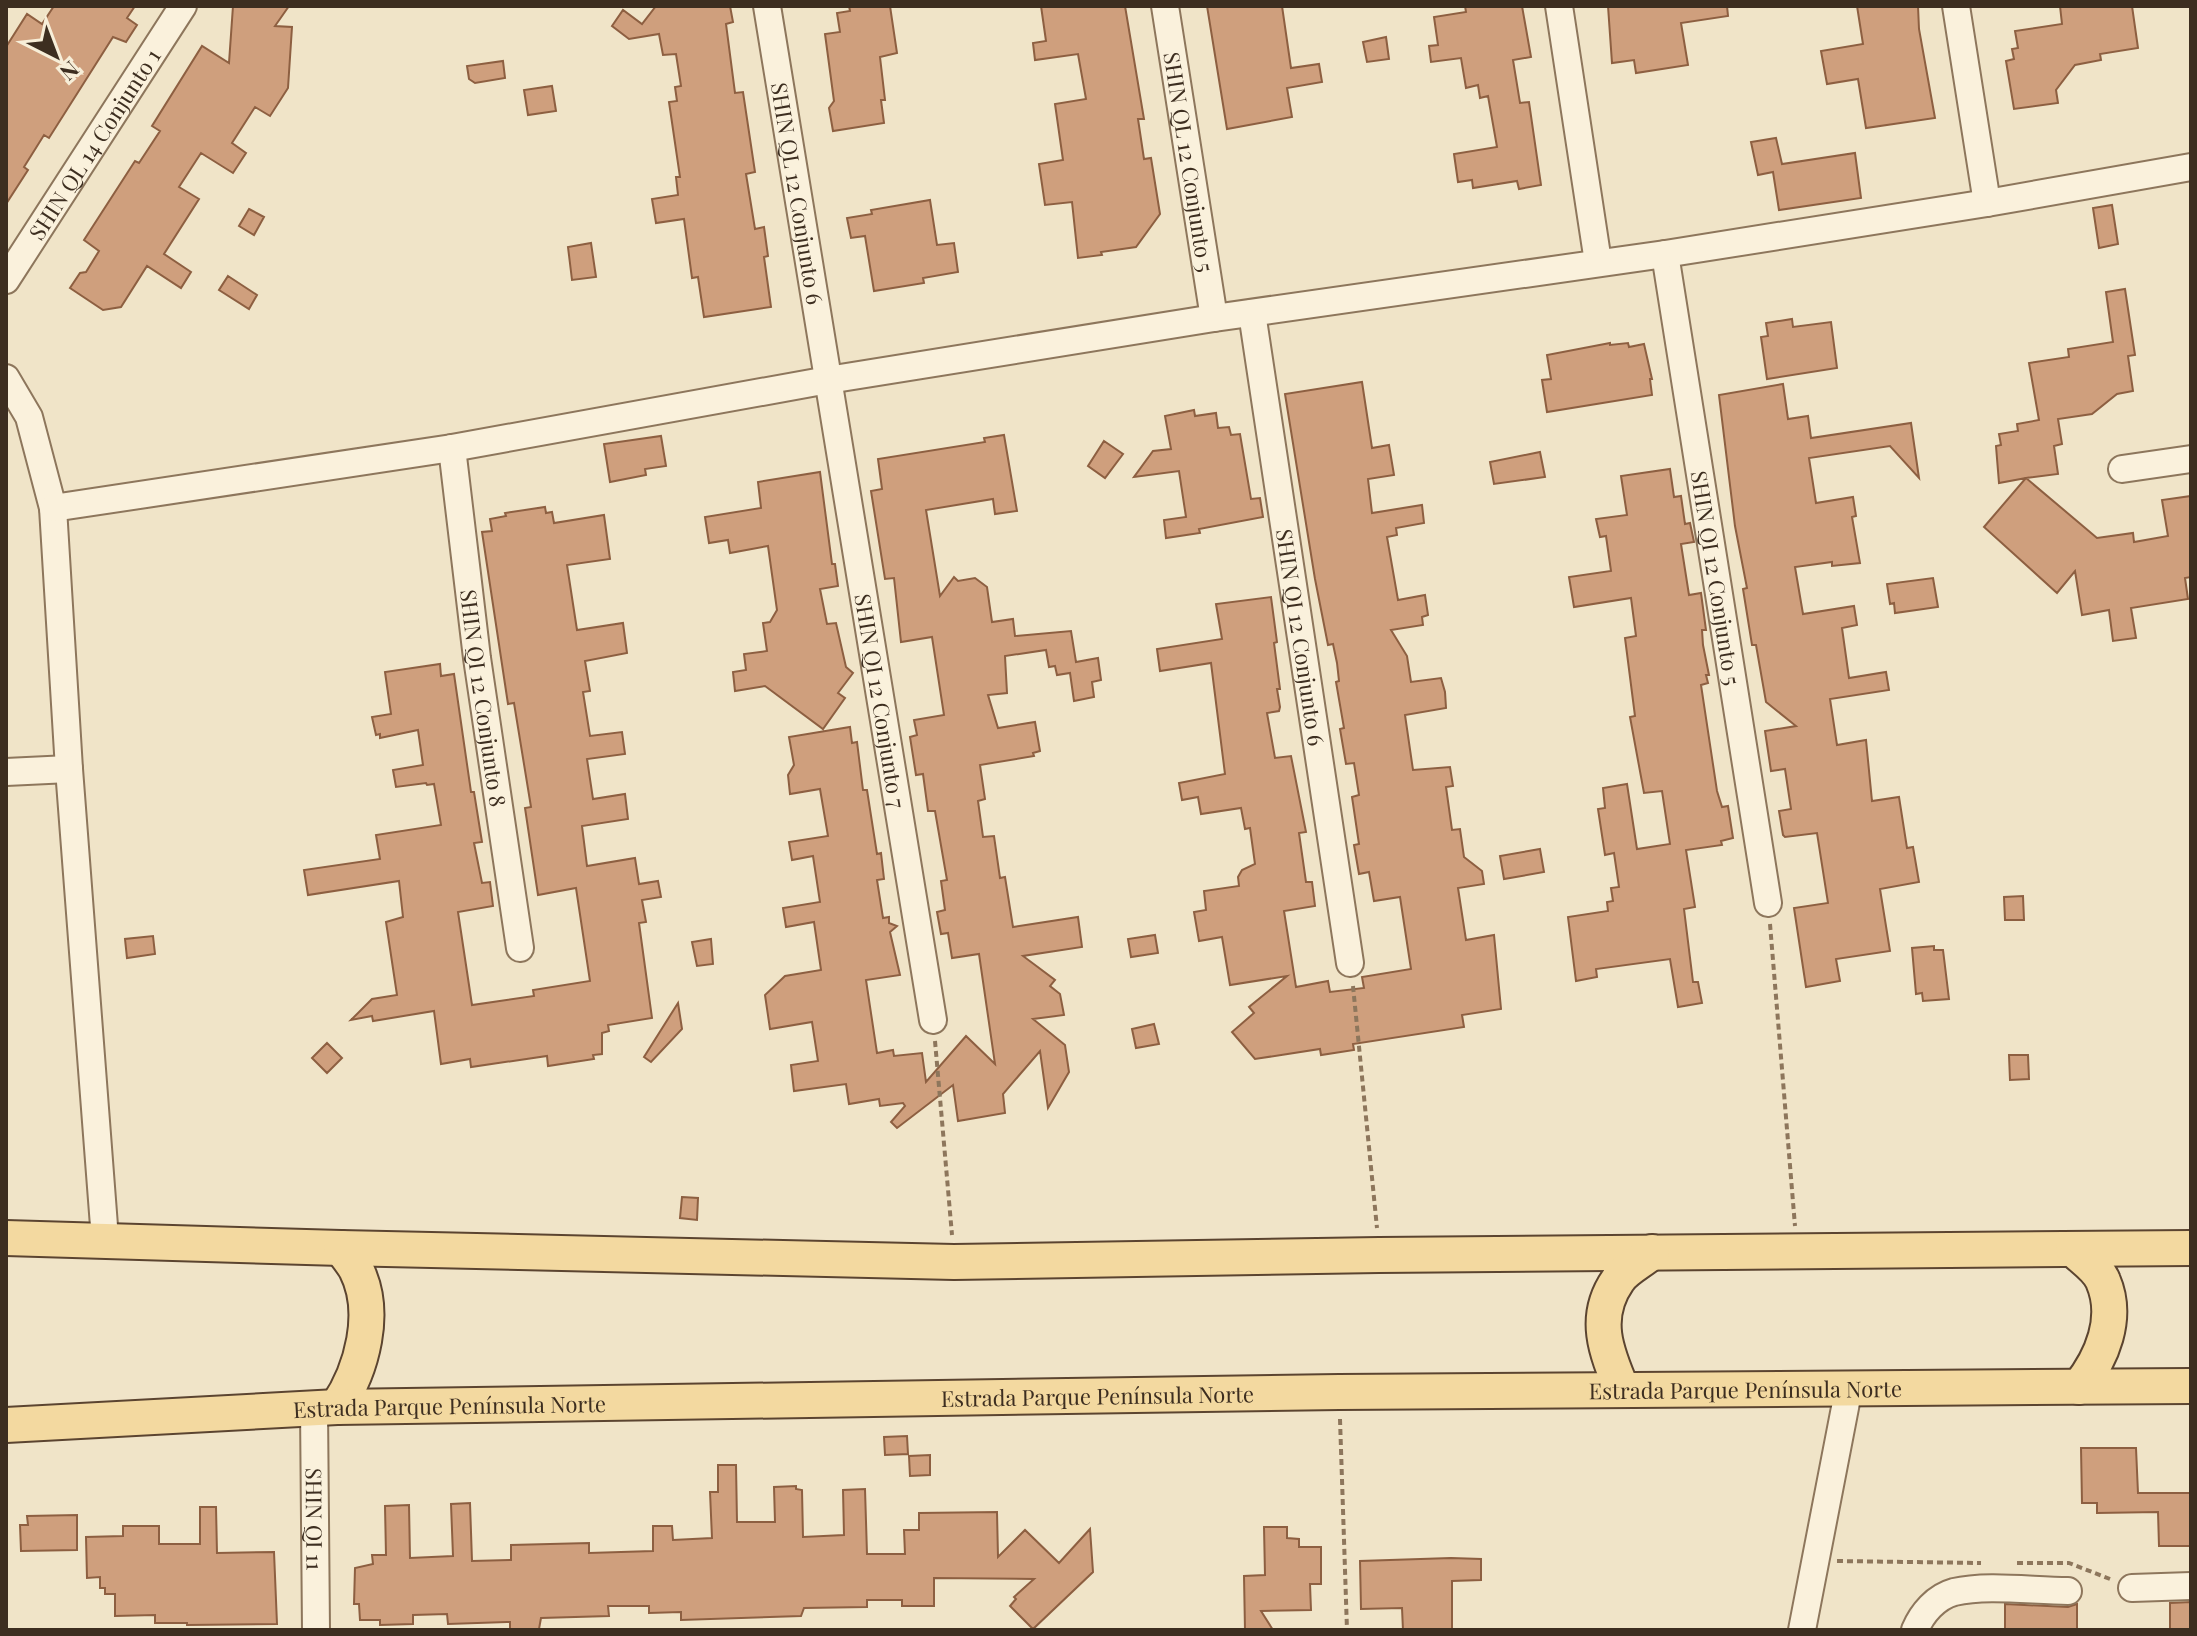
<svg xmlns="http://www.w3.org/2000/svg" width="2197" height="1636" font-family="'Playfair Display',serif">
	<rect width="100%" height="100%" fill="#f0e4c8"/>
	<!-- building -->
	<path fill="#cf9f7d" stroke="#8d5f41" stroke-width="2" d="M54,6h81l-8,12 10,7 -11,17 -13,-5 -64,101 -5,-3 -20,32 4,3 -22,34v-157l21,-33 15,10z
		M233,6h56l-14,20 17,1 -4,61 -18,28 -15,-9 -23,36 14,10 -13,20 -32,-20 -22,34 20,12 -35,55 27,18 -10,16 -34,-22 -26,41 -18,3 -33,-22 10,-15 6,-1 13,-21 -15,-11 51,-79 4,2 21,-32 -8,-5 50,-80 27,17z
		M656,6h74l3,16 -7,2 9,69 8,-1 12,80 -9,2 9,55 9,-2 4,29 -4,1 7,50 -67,10 -6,-40 -6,1 -8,-59 -28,4 -4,-24 26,-4 -2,-18h4l-11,-75 8,-1 -2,-14 6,-1 -5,-32 -13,1 -4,-21 -30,5 -17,-13 11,-16 19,14z
		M849,6h41l7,47 -17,4 5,43h-4l3,23 -51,8 -4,-23 5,-7 -9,-67 15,-2 -3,-19 13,-2z
		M1041,6h84l19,113h-6l6,40 7,-1 9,56 -24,33 -35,5 1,3 -24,3 -6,-56 -27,3 -6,-41 24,-4 -8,-56 31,-5 -8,-45 -43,6 -2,-17 13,-2z
		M1207,6h75l9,62 28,-4 3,18 -35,6 5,29 -65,12z
		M1465,6h57l9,51 -18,3 7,43 9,-1 12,83 -22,4 -2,-8 -44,7 -1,-8 -14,2 -4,-28 43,-7 -9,-51 -8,2 -2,-13 -12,3 -5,-30 -30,4 -2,-16 9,-1 -4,-28 32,-5z
		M1608,6h119l1,10 -47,7 7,42 -52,8 -2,-13 -22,3z
		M1857,6h61l1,23 16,89 -69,10 -8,-49 -31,5 -6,-33 42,-7z
		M2060,6h72l6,42 -38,6 1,6 -26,5 -19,25 2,13 -44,6 -8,-48 8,-2 -2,-10 6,-1 -3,-17 47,-7z
		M1386,37l3,22 -22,3 -4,-20z
		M503,61l2,17 -30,5 -6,-4 -2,-13z
		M552,86l4,25 -28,4 -4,-25z
		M1776,138l6,26 73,-11 6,45 -82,12 -6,-38 -15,3 -7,-33z
		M930,200l7,45 17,-2 4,29 -35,6 1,5 -50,8 -9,-55 -14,2 -4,-20 25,-4 -1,-4z
		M2112,205l6,39 -19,4 -6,-40z
		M249,209l15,8 -10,18 -15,-9z
		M591,243l5,34 -24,3 -4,-33z
		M228,276l29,19 -8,14 -30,-19z
		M2125,289l10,66 -7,1 5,35 -16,3 -25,20 -34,5 4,25 -8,2 4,28 -32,4 71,60 36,-5 1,9 34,-6 -6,-36 29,-4v81l-6,1 3,21 -57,9 5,30 -23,3 -4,-31 -27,5 -7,-44 -18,22 -73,-66 42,-49 -27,5 -3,-37 5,-1 -2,-11 19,-3 -1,-7 22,-4 -10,-57 40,-6 -1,-8 45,-7 -7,-50z
		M1792,319l1,8 38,-5 6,46 -70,11 -6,-42 7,-1 -2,-13z
		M1610,343v2l18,-2 1,4 15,-3 8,35h-2l2,16 -105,17 -5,-32 9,-1 -4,-24z
		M1362,382l10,66 17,-3 5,30 -26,4 4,34 50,-8 2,18 -28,5 1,7 -10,2 11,63 27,-5 3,20 -6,2 1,8 -32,5 16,26 4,26 30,-4 4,14 1,16 -41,7 8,55 37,-3 3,19 -7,1 6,43 8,-1 4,28 18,14 2,13 -26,4 8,52 28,-5 7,74 -39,6 2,12 -111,17 1,6 -33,5 -1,-6 -65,10 -23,-27 22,-19 -5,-6 38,-31 -57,9 -8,-48 -23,4 -5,-29 12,-2 -2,-19 35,-5 -1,-9 4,-7 13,-6 -5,-36 -5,1 -4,-21 -40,6 -3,-17 -16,3 -3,-17 46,-9 -14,-111 -51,8 -3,-22 65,-10 -6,-35 55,-7 6,45 -3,1 6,46h-3l3,18 -1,4 -12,2 8,45 16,-2 15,76 -7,1 7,49h6l3,24 -31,5 12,76 32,-6 2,11 34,-4 -2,-11 49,-8 -11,-72 -26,4 -5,-29 -10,2 -5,-29 5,-1 -7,-47 7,-2 -5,-32 -8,1 -6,-35 4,-1 -8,-46 3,-1 -2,-18 -4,-19 -5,1 -13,-66 -30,-185z
		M1783,384l5,35 20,-3 3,22 100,-15 8,55 -29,-32 -81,12 7,45 37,-6 3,19 -4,1 8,46 -28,3v-4l-37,5 8,47 51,-8 3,19 -15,3 7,50 37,-6 3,18 -59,9 7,46 29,-5 6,61 27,-4 8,51 6,-1 6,35 -39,7 10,62 -54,8 4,22 -34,6 -12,-79 34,-5 -11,-70 -32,4 -2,-2 -4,-24 12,-2 -6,-40 -14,2 -6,-40 31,-5 -30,-24 -10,-57h-4l-9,-56 4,-1 -12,-62 -16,-131z
		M1194,410l1,6 21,-3 2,15 11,-1 2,8 9,-1 11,65 9,-1 3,19 -64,12 1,4 -34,5 -2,-18 22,-3 -7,-46 -45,6 19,-26 18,-2 -6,-33z
		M1004,435l13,76 -22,3 -2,-15 -67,11 14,86 14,-19 4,4 17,-3 12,9 5,35 21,-3 2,17 56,-5 5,31 22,-4 3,22 -9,2 2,15 -20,4 -4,-28 -13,2 -2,-9 -6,1 -3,-17 -41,6 2,37 -19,2 10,33 37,-6 5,29 -7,2 1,3 -54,9 5,34 -7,2 5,36 11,-1 6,42 5,-1 8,50 65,-10 4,30 -59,9 32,24 -5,6 10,8 4,21 -31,4 32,26 4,27 -21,36 -8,-57 -37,43 2,19 -47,8 -5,-36 -56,43 -6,-6 14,-16 -2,-3 -23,3 -1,-7 -30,5 -3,-20 -52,7 -3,-26 27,-4 -6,-39 -42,7 -5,-34 20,-19 36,-6 -7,-48 -28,5 -3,-19 37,-6 -7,-46 -21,4 -3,-18 39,-6 -8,-47 -30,5 -2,-19 6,-10 -5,-28 61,-10 2,16 5,-1 6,48h4l10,64 4,-1 3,26 -7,1 6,38 6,-1v6l8,3 -7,6 10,43 -34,5 11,73 16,-3 1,6 28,-3 4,29 40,-46 29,28 -16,-110 -27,4 -4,-25 -7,1 -4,-22 8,-2 -4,-29 6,-1 -12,-69h-7l-5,-37 -7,1 -6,-38 7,-2 -3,-15 30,-5 -12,-78 -31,5 -7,-64 -9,1 -14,-88 11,-2 -4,-30 107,-17 -1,-4z
		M661,436l5,30 -21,3 1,6 -36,7 -6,-38z
		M1104,441l19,13 -18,24 -17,-12z
		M1540,452l5,25 -51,7 -4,-22z
		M1670,469l4,28 7,-1 4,28 5,-1 4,19 -13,2 8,51 12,-2 5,37h-4l1,15 6,30h-3l2,8 -7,2 16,106 5,16 6,-1 5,32 -12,3 1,4 -36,5 9,57 -11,2 9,73h5l4,21 -24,4 -8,-48 -74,10 1,8 -21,4 -8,-64 40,-6 -1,-9 6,-1 -2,-13 8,-1 -5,-34 -9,2 -7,-46 7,-1 -2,-20 24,-4 10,65 33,-5 -8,-53 -18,2 -14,-76 5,-1 -10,-78 11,-2 -5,-38 -57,9 -5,-30 42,-6 -5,-35 -6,1 -4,-18 31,-4 -6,-39z
		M820,472l12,92h3l3,22 -18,3 7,35 9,-1 10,44 7,6 -15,20 7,5 -22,31 -58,-43 -30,5 -2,-19 13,-2 -2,-16 23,-3 -4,-28 7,-1 7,-12 -9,-64 -38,7 -2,-13 -19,3 -4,-26 56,-9 -3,-26z
		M545,507l1,6 6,-1 2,11 50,-8 6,44 -43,6 10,65 46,-7 4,30 -42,8 5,30 -7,1 7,44 32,-4 3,22 -38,5 6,40 32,-5 3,25 -46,7 5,40 48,-8 4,26 19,-3 3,16 -19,3 4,22 -7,1 13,95 -44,7 1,6 -7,2v21l-9,1 1,4 -46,7 -1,-10 -76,11 -1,-8 -29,5 -7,-53 -61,10 -1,-5 -21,4 21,-21 25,-4 -11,-73 17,-5 -4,-36 -91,14 -4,-25 76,-11 -4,-24 65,-10 -7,-41 -7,1 -1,-2 -30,4 -3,-17 30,-5 -5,-35 -38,8v-4l-4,1 -4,-18 19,-3 -6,-42 55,-8 1,12 13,-2 17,118h3l8,50 -8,1 8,40 8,-1 3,24 -35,6 14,93 62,-9 -1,-6 57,-9 -14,-93 -38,7 -13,-87 6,-1 -17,-104 -6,1 -26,-172 10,-1 -2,-12 16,-3 -1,-3z
		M1933,578l5,29 -43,6 -1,-10 -4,1 -3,-20z
		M1540,849l4,23 -40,7 -4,-23z
		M2023,896l1,24h-19l-1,-23z
		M1155,935l3,18 -27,4 -3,-18z
		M153,936l2,18 -28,4 -2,-19z
		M711,939l2,25 -16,2 -5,-24z
		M1934,946v4h9l6,49 -26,2 -1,-8 -6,1 -4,-46z
		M678,1003l4,26 -31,33 -7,-5z
		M1154,1024l5,20 -23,4 -4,-19z
		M327,1043l15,15 -15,15 -15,-15z
		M2009,1055h19l1,24 -19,1z
		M682,1197l16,1 -1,22 -17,-2z
		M907,1436l1,18 -23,1 -1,-18z
		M2081,1448h55l2,45h53v53h-32l-1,-34 -61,1v-10h-15z
		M930,1455v20l-20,1 -1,-20z
		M718,1465h18l1,57h38l-1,-35 22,-1v3l6,1 1,47 41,-2 -1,-45 22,-1 2,65h38l-1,-24h15v-17l78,-1 1,45 27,-27 34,33 31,-34 3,43 -60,57 -23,-23 6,-7 -2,-2 20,-18 -100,-1v28h-32v-6h-35v7l-63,1 -3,8 -120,4v-8l-32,1v-7h-41l1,10 -68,2 -2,11h-29v-7h-3l-59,2 -1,-10 -34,1v9l-33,1v-5h-20l-1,-16h-5l1,-36 18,-4 -1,-9h14l-1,-49 24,-1 1,53 43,-2 -2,-52 19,-1 2,58 39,-1v-15l78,-2v10l64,-2v-25h19l1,14 39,-2 -2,-46h8z
		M200,1507h16l1,46 57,-1 3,72 -90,1v-2h-32v-8l-40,1v-22h-10v-6h-5v-11l-13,1 -1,-41 37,-1v-10h36v18h41z
		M77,1515v35l-56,1 -1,-26h8l-1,-9z
		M1264,1527h23v11l12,1v8h22v37h-11l1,26 -50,1 12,19h-28l-1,-54 21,-1z
		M1451,1558l30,1v21l-29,1v49h-49l-1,-22 -41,1 -1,-48z
		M2191,1602v28h-21v-27z
		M2005,1604l63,3 9,-3v26h-72z"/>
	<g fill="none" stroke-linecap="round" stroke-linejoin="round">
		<!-- minor casing -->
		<g stroke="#8d765c" stroke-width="30">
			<g id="minor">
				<path id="s1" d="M767,6l166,1014"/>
				<path id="s2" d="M1165,6l49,312"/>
				<path d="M1559,6l39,256"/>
				<path d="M1956,6l31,197"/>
				<path id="s3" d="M1665,254l103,649"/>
				<path id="s4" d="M6,280l177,-274"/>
				<path id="s5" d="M1252,313l98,650"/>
				<path d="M6,378l23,39 24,91 16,261 36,470"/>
				<path id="s6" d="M452,448l25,210 43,290"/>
				<path d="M2122,469l69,-10"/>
				<path d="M53,508l399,-60 376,-68 386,-62 451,-64 322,-51 204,-36"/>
				<path d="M6,772l63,-3"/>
				<path id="s7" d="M314,1409l2,221"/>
				<path d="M2132,1588l59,-2"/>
				<path d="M1802,1630l47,-243"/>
				<path d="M1915,1630c7,-17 21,-33 39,-38 33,-8 79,-1 114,-1"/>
			</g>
		</g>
		<!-- major casing -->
		<g stroke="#5b4430" stroke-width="38">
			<g id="major">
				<path d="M6,1238l335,10 613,14 425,-7 812,-7"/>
				<path d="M2073,1249c10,10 25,19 30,32 16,37 -1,77 -24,106"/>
				<path d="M1622,1389c-16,-37 -30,-72 -4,-109 7,-11 24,-19 34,-28"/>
				<path d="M337,1407c25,-37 41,-95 19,-138 -4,-7 -10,-14 -15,-21"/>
				<path id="s8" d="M6,1425l331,-18 1002,-15 852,-6"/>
			</g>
		</g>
		<!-- path -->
		<path stroke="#8d765c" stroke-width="4" stroke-dasharray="6 4" stroke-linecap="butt" d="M1770,924l25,302
			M1353,986l24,242
			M935,1041l17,194
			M1340,1419l7,211
			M1837,1561l144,2
			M2017,1563h52l41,16"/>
		<!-- minor -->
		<use href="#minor" stroke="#faf1dc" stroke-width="26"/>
		<!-- major -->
		<use href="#major" stroke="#f3d9a0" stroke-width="34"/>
	</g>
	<g text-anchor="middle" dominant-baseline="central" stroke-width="6" stroke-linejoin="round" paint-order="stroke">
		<!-- street labels -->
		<g font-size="22" fill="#3d2e20" stroke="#f7eed8">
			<text stroke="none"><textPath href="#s4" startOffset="162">SHIN QL 14 Conjunto 1</textPath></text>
			<text stroke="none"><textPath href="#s2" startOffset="158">SHIN QL 12 Conjunto 5</textPath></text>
			<text stroke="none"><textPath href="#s1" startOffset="190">SHIN QL 12 Conjunto 6</textPath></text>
			<text stroke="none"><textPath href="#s3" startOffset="328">SHIN QI 12 Conjunto 5</textPath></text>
			<text stroke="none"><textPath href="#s5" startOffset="328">SHIN QI 12 Conjunto 6</textPath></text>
			<text stroke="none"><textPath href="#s6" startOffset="252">SHIN QI 12 Conjunto 8</textPath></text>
			<text stroke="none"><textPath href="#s1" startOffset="704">SHIN QI 12 Conjunto 7</textPath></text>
			<text stroke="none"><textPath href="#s8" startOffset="1740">Estrada Parque Península Norte</textPath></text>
			<text stroke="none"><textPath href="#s8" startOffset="1092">Estrada Parque Península Norte</textPath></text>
			<text stroke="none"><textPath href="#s8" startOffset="444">Estrada Parque Península Norte</textPath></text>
			<text stroke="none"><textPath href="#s7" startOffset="110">SHIN QI 11</textPath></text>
		</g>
	</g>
	<!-- border -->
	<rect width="2197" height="1636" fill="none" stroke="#3d2e20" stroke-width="16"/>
	<!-- north arrow -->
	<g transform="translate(56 56) rotate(138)" stroke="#f7eed8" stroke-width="6" paint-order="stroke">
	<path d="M0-6L14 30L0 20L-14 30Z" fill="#3d2e20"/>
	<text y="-12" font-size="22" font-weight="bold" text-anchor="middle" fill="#3d2e20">N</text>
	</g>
</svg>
